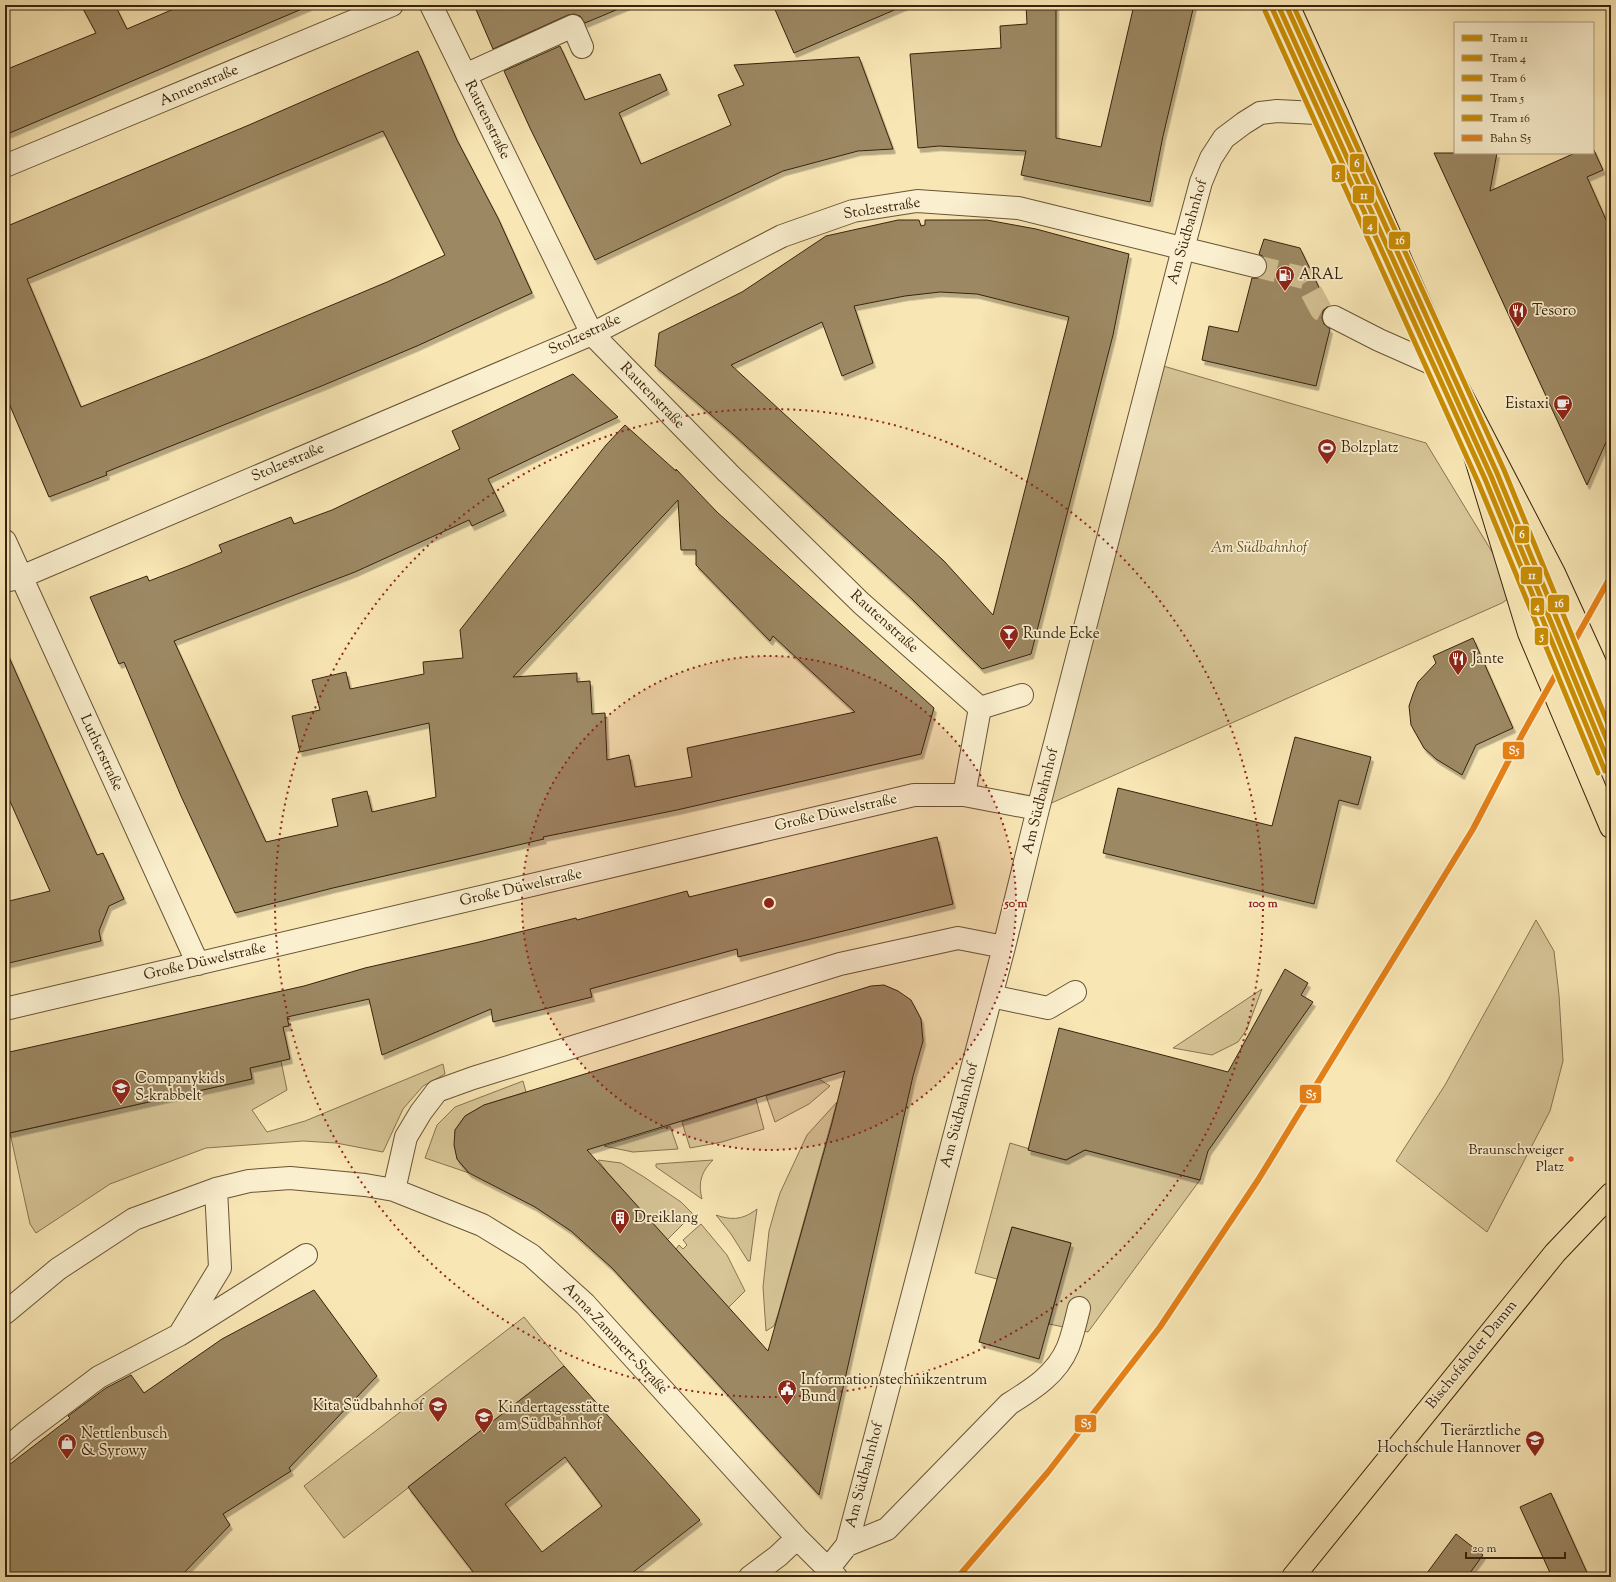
<svg xmlns="http://www.w3.org/2000/svg" width="1616" height="1582" font-family="'Sorts Mill Goudy',serif">
	<defs>
		<filter id="shadow"><feDropShadow dx="2.5" dy="4.5" stdDeviation="0" flood-color="#0004"/></filter>
	</defs>
	<rect width="100%" height="100%" fill="#f8e6b4"/>
	<filter id="stains"><feTurbulence type="fractalNoise" baseFrequency=".005" numOctaves="4"/><feColorMatrix values="0 0 0 0 .2 0 0 0 0 .09 0 0 0 0 .02 0 0 0 .5 -.17"/></filter>
	<radialGradient id="worn" r=".72"><stop offset=".6" stop-color="#630" stop-opacity="0"/><stop offset="1" stop-color="#630" stop-opacity=".3"/></radialGradient>
	<!-- green -->
	<path fill="#d7c597" stroke="#887452" d="M1153,363l273,80 91,150 -15,10 -464,206z
		M1536,920l18,31 5,44 4,66 -13,50 -63,121 -91,-71 49,-76z
		M1262,989l-15,40 -9,13 -26,13 -39,-7z
		M281,1061l6,29 -35,20 15,22 38,-11 138,-57 2,10 -22,12 -20,23 -20,43 -47,-9 -33,-2 -97,7 -96,36 -74,49 -6,-9 -20,-91 242,-54 -2,-11z
		M819,1079l11,7 -21,18 -34,18 -9,-26z
		M523,1081l3,11 -42,13 -19,11 -10,14 2,29 12,14 -44,-15 12,-33 18,-18z
		M756,1099l8,30 -42,13 -32,6 -8,-26z
		M837,1102l-59,212 -4,12 -8,5 -3,-44 6,-56 7,-25 4,-13 27,-58z
		M670,1126l8,23 -45,3 -29,-6z
		M1010,1143l56,17 19,-10 115,30 -112,152 -39,-8 22,-81 -59,-16 -15,52 -22,-6z
		M598,1160l23,3 23,14 37,25 12,12 -26,26 -60,-68z
		M713,1160c-12,12 -15,23 -11,39l-46,-32v-3z
		M757,1209l-7,52h-2l-17,-27 -15,-19c17,6 28,4 41,-6z
		M701,1224l26,31 18,36 -17,17 -52,-59 3,-4 4,4 4,-4 -4,-5z
		M524,1317l40,49 -220,172 -40,-52z"/>
	<!-- building -->
	<path fill="#9c8863" stroke="#38230c" fill-rule="evenodd" filter="url(#shadow)" d="M81,5h34l12,24 56,-24 126,1 -304,129v-65l91,-37z
		M474,5h154l-43,18 -5,-7 -6,-2 -6,1 -75,34z
		M773,5h133l-112,48z
		M1026,5h30v133l45,9 33,-142h60l-31,131 -13,66 -129,-27 5,-24 -87,-5 -21,2 -8,-94 91,-6 -1,-22 27,-2z
		M560,46l25,54 75,-26 7,16 -48,23 22,51 90,-39 -13,-30 26,-10 -10,-20 125,-8 34,92 -35,2 -75,20 -188,89 -65,-132 -26,-57z
		M418,51l39,89 41,78 34,75 -115,53 -93,39 -218,87 1,3 -58,22 -44,-103v-167l244,-102zM383,131l62,124 -58,27 -179,75 -127,50 -54,-128z
		M1593,148l10,22 -16,7 24,54v200l-24,54 -153,-332h63l-7,38 85,-38h18z
		M898,220h21l2,6 4,-1v-5h62l49,9 93,25 -16,81 -82,319 -49,15 -71,-71 -61,-56 -117,-108 -78,-68 4,-33 83,-41 84,-56zM940,292l37,2 92,23 -76,298 -49,-54 -213,-196 91,-43 20,54 31,-13 -19,-57 51,-10z
		M1264,239l36,9 28,58 -5,5 -1,7 2,6 6,5 -14,57 -114,-26 7,-34 29,6 14,-54h7l5,-4 3,-5v-7l-3,-5 -5,-3z
		M573,374l45,43 -130,62 16,32 -32,15 -3,-6 -114,52 -181,69 92,201 72,-16 -6,-27 35,-8 5,21 64,-15 -7,-74 -129,29 -8,-36 28,-6 -8,-30 34,-8 4,17 74,-15 -1,-12 40,-4 -3,-28 146,-185 19,-20 51,46v-2l41,43 217,196 -13,46 -244,56 -134,27 1,2 -211,49 -98,25 -54,-117 -57,-134 -5,2 -29,-67 57,-21 2,5 39,-15 34,-14 -3,-7 72,-28 3,7 38,-14 128,-61 -8,-18zM678,500l3,50h15v15l74,76 3,-5 82,76 -168,36 5,29 -57,10 -6,-32 -22,5 -2,-47 -13,1 -2,-33 -13,1v-9l-64,4z
		M1473,638l40,90 -37,17 -14,30 -26,-16 -12,-11 -13,-23 -2,-19 4,-12 5,-12 18,-19 -3,-7z
		M5,648l92,207 6,-2 21,46 -15,7 -10,25 2,10 -96,23v-62l45,-11 -45,-101z
		M1295,737l76,20 -13,48 -19,-5 -25,104 -211,-51 15,-65 154,38z
		M937,837l16,67 -215,53 -1,-8 -147,40 2,8 -99,25 -2,-13 -109,46 -13,-56 -82,18 2,9 -6,1 7,32 -40,9 2,11 -247,55v-81l299,-67 61,-18 114,-26 97,-24 1,2 110,-29 2,6z
		M1285,969l23,14 -7,12 12,7 -105,149 -8,29 -115,-30 -19,10 -38,-10 31,-122 169,44z
		M884,985l14,6 13,9 10,19 2,22 -10,35 -94,419 -207,-227 -41,-37 -36,-24 -66,-34 -12,-14 -3,-14 1,-15 10,-14 19,-11 387,-119zM845,1071l-13,52 -64,228 -181,-201z
		M1012,1227l59,16 -32,116 -60,-17z
		M314,1290l63,86 -88,92 2,3 -68,43 7,11 -50,52h-175v-109l65,-50 -2,-2 38,-28 25,-13 13,18 78,-54z
		M564,1366l136,154 -73,57h-150l-69,-90zM565,1457l37,49 -60,46 -37,-48z
		M1551,1493l38,84h-37l-32,-70z
		M1456,1534l27,21 -16,22h-43z"/>
	<g fill="none" stroke-linecap="round" stroke-linejoin="round">
		<!-- minor-tunnel -->
		<path stroke="#d2bf92" stroke-width="22" stroke-dasharray="22 11" stroke-linecap="butt" d="M1255,266l49,12 17,32 13,7"/>
		<!-- minor casing -->
		<g stroke="#685436" stroke-width="24">
			<path id="minor" d="M431,5l161,329 136,139 133,130 119,105
				M465,75l108,-49 9,21
				M5,166l387,-161
				M1334,317l45,23 70,31
				M5,541l193,423
				M5,581l16,-4 571,-243 190,-98 71,-25 64,-10 101,7 237,58
				M964,795l16,-87 42,-13
				M991,996l57,12 27,-16
				M5,1009l909,-214h50l74,14
				M394,1190l12,-53 15,-25 16,-21 36,-13 367,-114 118,-26 46,9
				M5,1313l53,-44 76,-50 82,-30 33,-8 41,-3 75,7 29,5 88,35 49,30 54,49 212,234 39,39
				M181,1332l39,-64 -4,-79
				M5,1450l21,-18 73,-55 80,-42 127,-80
				M847,1545l40,-16 122,-125c24,-15 48,-30 59,-57 5,-13 8,-26 11,-39
				M828,1569l19,-24 157,-598 34,-138 145,-560 18,-67 10,-24 13,-20 20,-15 16,-10 17,-2 60,3
				M750,1577l28,-21 19,-18"/>
		</g>
		<!-- major casing -->
		<g stroke="#38230c" stroke-width="24">
			<path id="major" d="M1288,5l49,109 112,257 105,202 57,125
				M1465,423l64,210 82,194
				M1293,1577l262,-324 56,-59"/>
		</g>
		<!-- minor -->
		<use href="#minor" stroke="#faefce" stroke-width="22"/>
		<!-- major -->
		<use href="#major" stroke="#f8e6b4" stroke-width="22"/>
		<!-- rail-1 casing -->
		<g stroke="#faefce" stroke-width="9">
			<path id="rail-1" d="M958,1577l90,-105 112,-145 98,-147 215,-351 50,-96 88,-157"/>
		</g>
		<!-- rail-1 -->
		<use href="#rail-1" stroke="#e48017" stroke-width="6"/>
		<!-- tram-1 casing -->
		<g stroke="#faefce" stroke-width="8">
			<path id="tram-1" d="M1278,5l213,471 120,292"/>
		</g>
		<!-- tram-2 casing -->
		<g stroke="#faefce" stroke-width="8">
			<path id="tram-2" d="M1272,8l213,471 120,292"/>
		</g>
		<!-- tram-3 casing -->
		<g stroke="#faefce" stroke-width="8">
			<path id="tram-3" d="M1286,5l211,468 114,277"/>
		</g>
		<!-- tram-4 casing -->
		<g stroke="#faefce" stroke-width="8">
			<path id="tram-4" d="M1265,11l213,471 120,291"/>
		</g>
		<!-- tram-5 casing -->
		<g stroke="#faefce" stroke-width="8">
			<path id="tram-5" d="M1293,5l211,465 107,261"/>
		</g>
		<!-- tram-1 -->
		<use href="#tram-1" stroke="#c98d03" stroke-width="5"/>
		<!-- tram-2 -->
		<use href="#tram-2" stroke="#c98d03" stroke-width="5"/>
		<!-- tram-3 -->
		<use href="#tram-3" stroke="#c98d03" stroke-width="5"/>
		<!-- tram-4 -->
		<use href="#tram-4" stroke="#c98d03" stroke-width="5"/>
		<!-- tram-5 -->
		<use href="#tram-5" stroke="#c98d03" stroke-width="5"/>
	</g>
	<!-- distance rings -->
	<circle cx="769" cy="903" r="247" fill="#8f2418" fill-opacity=".12"/>
	<g fill="none" stroke="#8f2418" stroke-width="2" stroke-dasharray="2 4">
		<circle cx="769" cy="903" r="247"/>
		<circle cx="769" cy="903" r="494"/>
	</g>
	<!-- icons -->
	<defs>
		<g id="fuel-pin" transform="scale(1)"><path d="M0 17L-7.5 6A9.5 9.5 0 1 1 7.5 6Z" fill="#8f2418" stroke="#faefce"/><path d="M-5.5-6h7V0h2V4h1.3V-2.5L3-4.5l.8-.8L6-3V5H2.5V1h-1V6h-7ZM-4.2-4.7v3.2H.2V-4.7Z" fill="#fff"/></g>
		<g id="restaurant-pin" transform="scale(1)"><path d="M0 17L-7.5 6A9.5 9.5 0 1 1 7.5 6Z" fill="#8f2418" stroke="#faefce"/><path d="M-5-6h1v4h1v-4h1v4h1v-4h1v5L-1.5 .5V6h-2V.5L-5-1ZM5-6V6H3V1.5H1.5Q1.5-4 5-6Z" fill="#fff"/></g>
		<g id="cafe-pin" transform="scale(1)"><path d="M0 17L-7.5 6A9.5 9.5 0 1 1 7.5 6Z" fill="#8f2418" stroke="#faefce"/><path d="M-5.5-4.5H6V0H3Q3 3.5 0 3.5H-2.5Q-5.5 3.5-5.5 0ZM3-3.2v2h1.7v-2ZM-6 4.5H4V6H-6Z" fill="#fff"/></g>
		<g id="stadium-pin" transform="scale(1)"><path d="M0 17L-7.5 6A9.5 9.5 0 1 1 7.5 6Z" fill="#8f2418" stroke="#faefce"/><path d="M0-5a6.5 5 0 1 0 0 10a6.5 5 0 1 0 0-10ZM-3.5-1.8h7v3.6h-7Z" fill="#fff"/></g>
		<g id="bar-pin" transform="scale(1)"><path d="M0 17L-7.5 6A9.5 9.5 0 1 1 7.5 6Z" fill="#8f2418" stroke="#faefce"/><path d="M-6-5H6L.8 .8V4.5H3.5V6h-7V4.5H-.8V.8Z" fill="#fff"/></g>
		<g id="school-pin" transform="scale(1)"><path d="M0 17L-7.5 6A9.5 9.5 0 1 1 7.5 6Z" fill="#8f2418" stroke="#faefce"/><path d="M0-5L7-2L0 1L-7-2ZM-4 1L0 2.5L4 1V4Q0 6-4 4Z" fill="#fff"/></g>
		<g id="building-pin" transform="scale(1)"><path d="M0 17L-7.5 6A9.5 9.5 0 1 1 7.5 6Z" fill="#8f2418" stroke="#faefce"/><path d="M-4-6H4V6H1V3H-1V6H-4ZM-2.5-4.3h1.7v1.8h-1.7ZM.8-4.3h1.7v1.8H.8ZM-2.5-1h1.7V.8h-1.7ZM.8-1h1.7V.8H.8Z" fill="#fff"/></g>
		<g id="civic-pin" transform="scale(1)"><path d="M0 17L-7.5 6A9.5 9.5 0 1 1 7.5 6Z" fill="#8f2418" stroke="#faefce"/><path d="M-.6-6.5H3V-4.5H.6V-3L4-1V1h2V6H-6V1h2V-1L-.6-3ZM-1.2 2.5V6h2.4V2.5Z" fill="#fff"/></g>
		<g id="university-pin" transform="scale(1)"><path d="M0 17L-7.5 6A9.5 9.5 0 1 1 7.5 6Z" fill="#8f2418" stroke="#faefce"/><path d="M0-5L7-2L0 1L-7-2ZM-4 1L0 2.5L4 1V4Q0 6-4 4Z" fill="#fff"/></g>
		<g id="shop-pin" transform="scale(1)"><path d="M0 17L-7.5 6A9.5 9.5 0 1 1 7.5 6Z" fill="#8f2418" stroke="#faefce"/><path d="M-5-2.5h2.3a2.7 3.5 0 0 1 5.4 0H5L5.5 6h-11ZM-1.5-2.5h3a1.5 2.3 0 0 0-3 0Z" fill="#fff"/></g>
	</defs>
	<g fill-rule="evenodd">
		<use href="#fuel-pin" x="1285" y="275"/>
		<use href="#restaurant-pin" x="1518" y="311"/>
		<use href="#cafe-pin" x="1563" y="404"/>
		<use href="#stadium-pin" x="1327" y="448"/>
		<use href="#bar-pin" x="1009" y="634"/>
		<use href="#restaurant-pin" x="1458" y="659"/>
		<use href="#school-pin" x="121" y="1088"/>
		<use href="#building-pin" x="620" y="1218"/>
		<use href="#civic-pin" x="787" y="1389"/>
		<use href="#school-pin" x="438" y="1406"/>
		<use href="#school-pin" x="484" y="1417"/>
		<use href="#university-pin" x="1535" y="1440"/>
		<use href="#shop-pin" x="67" y="1443"/>
	</g>
	<!-- markers -->
	<circle fill="#f26522" stroke="#faefce" stroke-width="1.5" cx="1571" cy="1159" r="3.5"/>
	<g text-anchor="middle" dominant-baseline="central" stroke-width="3.5" stroke-linejoin="round" paint-order="stroke">
		<!-- bus labels -->
		<g font-size="14" fill="#38230c" stroke="#faefce" text-anchor="end">
			<text x="1564" y="1151">Braunschweiger<tspan x="1564" dy="17">Platz</tspan></text>
		</g>
		<!-- street labels -->
		<g font-size="15" fill="#38230c" stroke="#faefce">
			<text transform="translate(199 86) rotate(-23)">Annenstraße</text>
			<text transform="translate(487 120) rotate(64)">Rautenstraße</text>
			<text transform="translate(882 209) rotate(-9)">Stolzestraße</text>
			<text transform="translate(1188 232) rotate(-74)">Am Südbahnhof</text>
			<text transform="translate(585 335) rotate(-25)">Stolzestraße</text>
			<text transform="translate(652 396) rotate(46)">Rautenstraße</text>
			<text transform="translate(288 463) rotate(-23)">Stolzestraße</text>
			<text transform="translate(884 622) rotate(42)">Rautenstraße</text>
			<text transform="translate(101 753) rotate(65)">Lutherstraße</text>
			<text transform="translate(1041 801) rotate(-76)">Am Südbahnhof</text>
			<text transform="translate(836 813) rotate(-13)">Große Düwelstraße</text>
			<text transform="translate(521 888) rotate(-13)">Große Düwelstraße</text>
			<text transform="translate(205 962) rotate(-13)">Große Düwelstraße</text>
			<text transform="translate(960 1115) rotate(-75)">Am Südbahnhof</text>
			<text transform="translate(615 1339) rotate(47)">Anna-Zammert-Straße</text>
			<text transform="translate(1472 1355) rotate(-51)">Bischofsholer Damm</text>
			<text transform="translate(865 1475) rotate(-75)">Am Südbahnhof</text>
		</g>
		<!-- poi labels -->
		<g font-size="15" fill="#38230c" stroke="#faefce" text-anchor="start">
			<text x="1299" y="275">ARAL</text>
			<text x="1532" y="311">Tesoro</text>
			<text x="1549" y="404" text-anchor="end">Eistaxi</text>
			<text x="1341" y="448">Bolzplatz</text>
			<text x="1023" y="634">Runde Ecke</text>
			<text x="1472" y="659">Jante</text>
			<text x="135" y="1079">Companykids<tspan x="135" dy="17">S-krabbelt</tspan></text>
			<text x="634" y="1218">Dreiklang</text>
			<text x="801" y="1380">Informationstechnikzentrum<tspan x="801" dy="17">Bund</tspan></text>
			<text x="424" y="1406" text-anchor="end">Kita Südbahnhof</text>
			<text x="498" y="1408">Kindertagesstätte<tspan x="498" dy="17">am Südbahnhof</tspan></text>
			<text x="1521" y="1431" text-anchor="end">Tierärztliche<tspan x="1521" dy="17">Hochschule Hannover</tspan></text>
			<text x="81" y="1434">Nettlenbusch<tspan x="81" dy="17">&amp; Syrowy</tspan></text>
		</g>
		<!-- park labels -->
		<g font-size="15" font-style="italic" fill="#604c2f" stroke="#faefce">
			<text x="1259" y="548">Am Südbahnhof</text>
		</g>
	</g>
	<circle cx="769" cy="903" r="6" fill="#8f2418" stroke="#faefce" stroke-width="2"/>
	<g font-size="12" text-anchor="middle" font-weight="bold" fill="#8f2418" stroke="#faefce" stroke-width="3.5" stroke-linejoin="round" paint-order="stroke">
		<text x="1016" y="907">50 m</text>
		<text x="1263" y="907">100 m</text>
	</g>
	<g stroke="#faefce" stroke-width="1.5">
		<rect x="1349" y="153" width="16" height="20" rx="4" fill="#c98d03"/>
		<rect x="1331" y="164" width="15" height="19" rx="4" fill="#c98d03"/>
		<rect x="1352" y="185" width="23" height="19" rx="4" fill="#c98d03"/>
		<rect x="1362" y="215" width="16" height="20" rx="4" fill="#c98d03"/>
		<rect x="1388" y="231" width="23" height="19" rx="4" fill="#c98d03"/>
		<rect x="1514" y="525" width="16" height="19" rx="4" fill="#c98d03"/>
		<rect x="1520" y="566" width="23" height="19" rx="4" fill="#c98d03"/>
		<rect x="1547" y="594" width="23" height="19" rx="4" fill="#c98d03"/>
		<rect x="1530" y="597" width="15" height="19" rx="4" fill="#c98d03"/>
		<rect x="1534" y="627" width="15" height="19" rx="4" fill="#c98d03"/>
		<rect x="1502" y="741" width="23" height="19" rx="4" fill="#e48017"/>
		<rect x="1299" y="1084" width="23" height="20" rx="4" fill="#e48017"/>
		<rect x="1074" y="1414" width="23" height="19" rx="4" fill="#e48017"/>
	</g>
	<g font-size="11" text-anchor="middle" font-weight="bold" fill="#fff">
		<text x="1357" y="167">6</text>
		<text x="1338" y="177">5</text>
		<text x="1364" y="199">11</text>
		<text x="1370" y="229">4</text>
		<text x="1400" y="244">16</text>
		<text x="1522" y="538">6</text>
		<text x="1532" y="579">11</text>
		<text x="1559" y="607">16</text>
		<text x="1537" y="610">4</text>
		<text x="1542" y="640">5</text>
		<text x="1514" y="754">S5</text>
		<text x="1311" y="1098">S5</text>
		<text x="1086" y="1427">S5</text>
	</g>
	<!-- margin -->
	<rect width="1616" height="1582" fill="none" stroke="#f8e6b4" stroke-width="20"/>
	<rect x="6" y="6" width="1604" height="1570" fill="none" stroke="#38230c" stroke-width="2"/>
	<rect x="10" y="10" width="1596" height="1562" fill="none" stroke="#38230c"/>
	<!-- legend -->
	<rect x="1454" y="22" width="140" height="132" fill="#faefce" stroke="#ac9d80"/>
	<rect x="1462" y="35" width="20" height="6" fill="#c98d03" stroke="#ac9d80"/>
	<text x="1490" y="42" font-size="12" fill="#38230c">Tram 11</text>
	<rect x="1462" y="55" width="20" height="6" fill="#c98d03" stroke="#ac9d80"/>
	<text x="1490" y="62" font-size="12" fill="#38230c">Tram 4</text>
	<rect x="1462" y="75" width="20" height="6" fill="#c98d03" stroke="#ac9d80"/>
	<text x="1490" y="82" font-size="12" fill="#38230c">Tram 6</text>
	<rect x="1462" y="95" width="20" height="6" fill="#c98d03" stroke="#ac9d80"/>
	<text x="1490" y="102" font-size="12" fill="#38230c">Tram 5</text>
	<rect x="1462" y="115" width="20" height="6" fill="#c98d03" stroke="#ac9d80"/>
	<text x="1490" y="122" font-size="12" fill="#38230c">Tram 16</text>
	<rect x="1462" y="135" width="20" height="6" fill="#e48017" stroke="#ac9d80"/>
	<text x="1490" y="142" font-size="12" fill="#38230c">Bahn S5</text>
	<!-- scale -->
	<path d="M1466 1552v6h99v-6" fill="none" stroke="#38230c" stroke-width="2"/>
	<text x="1472" y="1552" font-size="12" fill="#38230c" stroke="#faefce" stroke-width="3" paint-order="stroke">20 m</text>
	<rect width="100%" height="100%" filter="url(#stains)"/>
	<rect width="100%" height="100%" fill="url(#worn)"/>
</svg>
